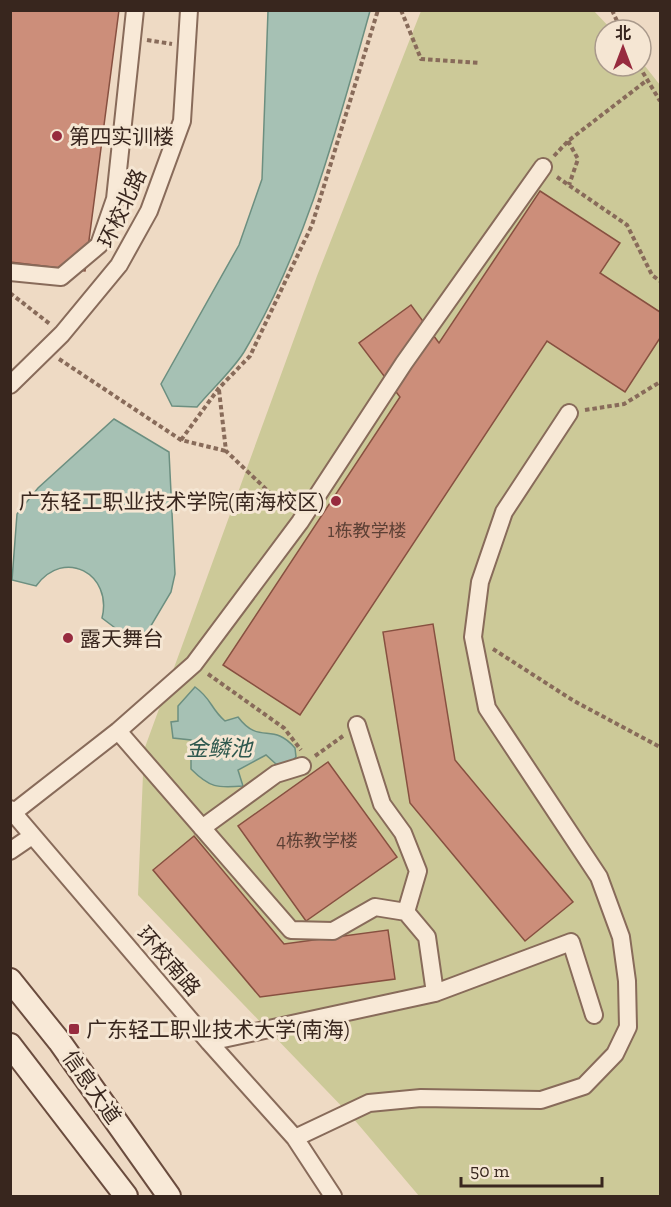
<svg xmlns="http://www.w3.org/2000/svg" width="671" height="1207" font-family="'Zilla Slab','Noto Sans SC',serif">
	<rect width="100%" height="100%" fill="#eedac4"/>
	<!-- green -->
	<path fill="#ccc998" d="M421,11h173l18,19h-7v36h36v-5l19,24v1111h-241l-67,-79 -214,-222 6,-145 173,-474z"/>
	<!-- water -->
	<path fill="#a6c1b4" stroke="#6c8f80" stroke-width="1.5" d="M268,11h102c-33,117 -63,235 -126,341 -12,19 -32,37 -47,55l-25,-1 -11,-22 78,-139 23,-66z
		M114,419l55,33 6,122 -4,18 -32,54 -37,-28c11,-44 -38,-71 -66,-32l-24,-6 5,-66 21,-26z
		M195,687c17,12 15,21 30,34l13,-4c22,29 34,4 57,31l1,9 -7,7h-13l-10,-9 -28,15 5,16c-26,2 -33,2 -52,-17v-29l-18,-2 -2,-16 7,-1v-15z"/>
	<!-- building -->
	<path fill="#cc8e7a" stroke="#875040" stroke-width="1.5" d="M10,10h109l-34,261 -75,-9z
		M540,191l80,52 -20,30 60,39v26l-35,54 -78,-51 -247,374 -77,-50 177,-268 -41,-54 52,-38 28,38z
		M433,624l22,136 118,142 -48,39 -115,-138 -27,-171z
		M328,762l69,95 -91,64 -68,-95z
		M194,836l90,108 104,-14 7,49 -135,18 -107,-127z"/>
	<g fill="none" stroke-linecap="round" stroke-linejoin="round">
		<!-- minor casing -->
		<g stroke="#886b5a" stroke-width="20">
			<path id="minor" d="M10,272l51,5 38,-32 16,-46 20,-189
				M10,385l52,-51 57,-69 30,-54 33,-90 7,-111
				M357,725l25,79 21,29 15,38 -12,41
				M118,731l173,199 42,1 42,-24 31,5 21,25 8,56
				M10,809l199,233 86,96 38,58
				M13,813l105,-82 76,-67 106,-142 104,-159 139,-196
				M202,828l74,-54 26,-8
				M10,851l22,-15
				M209,1042l226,-49 136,-51 23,73
				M295,1138l74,-35 52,-5 120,2 43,-14 31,-32 13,-27 -1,-46 -6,-44 -22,-60 -112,-169 -14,-71 7,-55 24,-70 65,-99"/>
		</g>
		<!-- secondary casing -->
		<g stroke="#6a4c3e" stroke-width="26">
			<path id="secondary" d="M10,980l49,61 110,155
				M10,1045l116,151"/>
		</g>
		<!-- path -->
		<path stroke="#886b5a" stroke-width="4" stroke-dasharray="4.5 3" stroke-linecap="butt" d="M401,10l20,49 59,4
			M612,10l9,20
			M147,40l25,4
			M639,66l21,35
			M568,141l10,18 -9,26
			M554,156l14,-15 78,-60
			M557,177l70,48 25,50 8,6
			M10,293l40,31
			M59,359l122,81 45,11
			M219,390l7,61 63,60
			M585,410l39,-6 36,-22
			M181,440l38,-52 31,-32 62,-131 66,-215
			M493,649l81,52 86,46
			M208,674l76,54 17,22
			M315,756l28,-20"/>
		<!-- minor -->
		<use href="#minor" stroke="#f8e9d7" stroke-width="16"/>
		<!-- secondary -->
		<use href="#secondary" stroke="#f8e9d7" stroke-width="22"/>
	</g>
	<!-- markers -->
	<g fill="#972b3e" stroke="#f5e6d3" stroke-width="2">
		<circle cx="57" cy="136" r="6"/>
		<circle cx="336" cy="501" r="6"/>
		<circle cx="68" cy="638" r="6"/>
		<rect x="68" y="1023" width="12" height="12" rx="3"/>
	</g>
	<g text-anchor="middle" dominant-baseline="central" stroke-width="6" stroke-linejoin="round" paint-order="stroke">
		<!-- number labels -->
		<g font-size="18" fill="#5d4035">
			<text x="367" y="531">1栋教学楼</text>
			<text x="317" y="841">4栋教学楼</text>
		</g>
		<!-- poi labels -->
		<g font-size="21" fill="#38261e" stroke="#f5e6d3" text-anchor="start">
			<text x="69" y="136">第四实训楼</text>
			<text x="324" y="501" text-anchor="end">广东轻工职业技术学院(南海校区)</text>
			<text x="80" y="638">露天舞台</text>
			<text x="86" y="1029">广东轻工职业技术大学(南海)</text>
		</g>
		<!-- street labels -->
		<g font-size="21" fill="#38261e" stroke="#f5e6d3">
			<text transform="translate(122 208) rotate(-65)">环校北路</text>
			<text transform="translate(169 961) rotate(49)">环校南路</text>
			<text transform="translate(92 1087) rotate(55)">信息大道</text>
		</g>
		<!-- water labels -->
		<g font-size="22" font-style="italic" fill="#2e584e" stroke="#f5e6d3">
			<text x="219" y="748">金鳞池</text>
		</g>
	</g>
	<!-- border -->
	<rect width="671" height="1207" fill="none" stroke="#38261e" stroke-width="24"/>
	<!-- north arrow -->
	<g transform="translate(623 48)"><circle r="28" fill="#f5e6d3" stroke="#a9998b" stroke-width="1.5"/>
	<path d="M0-4.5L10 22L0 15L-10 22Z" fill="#972b3e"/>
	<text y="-9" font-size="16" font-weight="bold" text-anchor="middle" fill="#38261e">北</text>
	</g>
	<!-- scale -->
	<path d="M461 1177v9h141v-9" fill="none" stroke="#38261e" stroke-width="3"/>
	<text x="470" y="1177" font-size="18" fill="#38261e" stroke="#f5e6d3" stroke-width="4.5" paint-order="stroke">50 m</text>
</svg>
